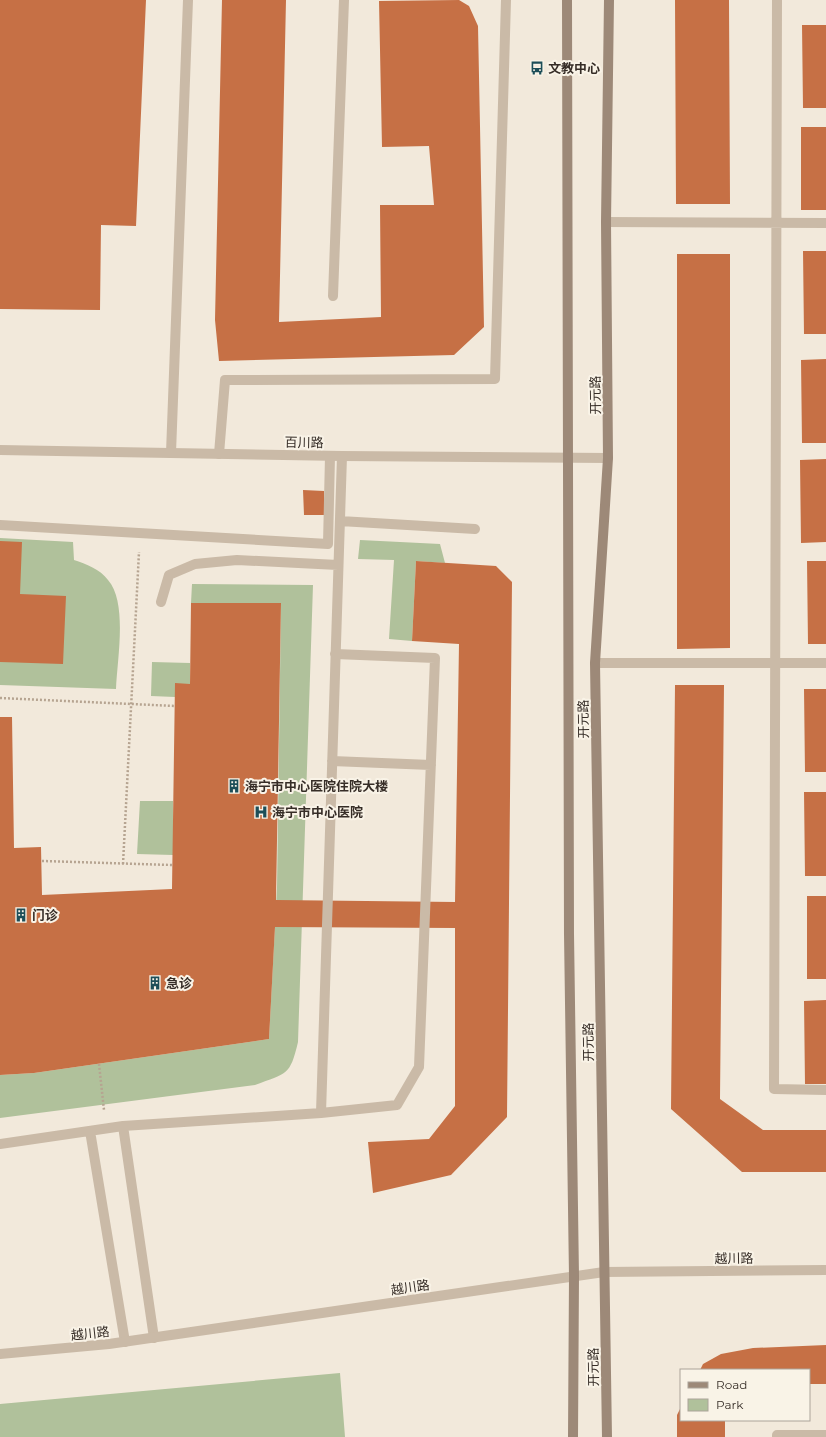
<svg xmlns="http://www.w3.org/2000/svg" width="826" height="1437" font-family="Montserrat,'Noto Sans SC',sans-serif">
	<rect width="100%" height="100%" fill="#f2e9db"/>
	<!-- green -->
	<path fill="#b0c19b" d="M0,538l73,4 1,18c12,4 26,9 34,20 20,23 9,80 8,109l-116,-4z
		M360,540l80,4 5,19 -29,-2 -4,80 -23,-2 5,-79 -36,-1z
		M192,584l121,1 -15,457c-8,34 -11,31 -43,43l-255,33v-43l34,-2 235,-34 8,-151 4,-284 -90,-1z
		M152,662l38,1v21h-15v13l-24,-1z
		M140,801h33v54l-36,-1z
		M340,1373l5,64h-345v-33z"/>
	<!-- building -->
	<path fill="#c67045" d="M0,0h146l-10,226 -35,-1 -1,85 -100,-1z
		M222,0h64l-7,322 102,-5 -1,-112h54l-5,-59 -47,1 -3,-146 80,-1 10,6 9,20 6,301 -30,28 -235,6 -4,-41z
		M675,0h54l1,204h-54z
		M802,25h24v83h-23z
		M801,127h25v83h-25z
		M803,251h23v83h-22z
		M677,254h53v394l-53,1z
		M826,359v84h-24l-1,-83z
		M826,459v83l-25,1 -1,-83z
		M303,490l21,1v24h-20z
		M0,541l22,1 -2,52 46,2 -3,68 -63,-2z
		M416,561l80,5 16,16 -5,535 -56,58 -78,18 -5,-51 61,-3 26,-33v-178l-180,-1 -6,112 -235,34 -34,2v-358h12l2,131 27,-1 1,48 130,-6 3,-206 15,1 1,-81h90l-5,297 179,2 4,-258 -47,-3z
		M807,561h19v83h-18z
		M675,685h49l-4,414 43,31h63v42h-84l-71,-63z
		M804,689h22v83h-21z
		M804,792h22v84h-21z
		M807,896h19v83h-19z
		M826,1000v84h-21l-1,-83z
		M826,1345v39h-17v-14h-109l3,-6 18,-10 32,-6z
		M681,1407v13h44v17h-48v-22z"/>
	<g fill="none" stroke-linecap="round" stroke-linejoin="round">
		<!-- path -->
		<path stroke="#b6a491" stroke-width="2.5" stroke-dasharray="2 2" stroke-linecap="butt" d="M0,698l175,8
			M42,861l130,4
			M123,864l16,-312
			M99,1064l5,46"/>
		<!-- service -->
		<path stroke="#cabaa7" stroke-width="10" d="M777,0l-3,1089 52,1
			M606,222l220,1
			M333,296l11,-296
			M219,454l6,-74 270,-1 11,-379
			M340,521l135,8
			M0,525l328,19 2,-88
			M161,602l8,-27 26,-11 42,-4 101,5
			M595,663h231
			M332,761l99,4
			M321,1113l76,-8 22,-38 16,-409 -100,-4
			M90,1131l35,211
			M0,1144l123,-18
			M154,1338l-31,-212 198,-13 21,-657
			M777,1437v-2h49"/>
		<!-- minor -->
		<path stroke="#cabaa7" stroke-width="10" d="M171,453l17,-453"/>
		<!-- tertiary -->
		<path stroke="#cabaa7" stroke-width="10" d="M0,450l342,6 266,2
			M0,1354l109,-10 495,-72 222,-2"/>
		<!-- secondary -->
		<path stroke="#9d8978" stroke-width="10" d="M567,0l2,934 5,342 -1,161
			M607,1437l-12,-774 13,-205 -2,-236 3,-222"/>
	</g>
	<!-- icons -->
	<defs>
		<g id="bus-bare" transform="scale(1.08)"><path d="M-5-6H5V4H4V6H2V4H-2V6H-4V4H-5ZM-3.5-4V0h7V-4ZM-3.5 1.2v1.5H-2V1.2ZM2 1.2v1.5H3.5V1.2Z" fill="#1d4e58" stroke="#f9f3e7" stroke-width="2.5" paint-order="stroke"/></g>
		<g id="building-bare" transform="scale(1.08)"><path d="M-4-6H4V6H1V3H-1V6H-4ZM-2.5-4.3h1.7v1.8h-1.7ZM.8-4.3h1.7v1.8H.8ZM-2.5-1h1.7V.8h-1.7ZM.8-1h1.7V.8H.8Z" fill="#1d4e58" stroke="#f9f3e7" stroke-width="2.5" paint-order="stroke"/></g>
		<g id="hospital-bare" transform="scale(1.08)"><path d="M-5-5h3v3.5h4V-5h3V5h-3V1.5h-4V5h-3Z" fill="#1d4e58" stroke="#f9f3e7" stroke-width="2.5" paint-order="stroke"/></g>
	</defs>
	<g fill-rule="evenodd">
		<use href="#bus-bare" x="537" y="68"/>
		<use href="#building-bare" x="234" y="786"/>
		<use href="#hospital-bare" x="261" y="812"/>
		<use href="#building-bare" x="21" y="915"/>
		<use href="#building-bare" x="155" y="983"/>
	</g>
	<g text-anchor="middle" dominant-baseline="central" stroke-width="4" stroke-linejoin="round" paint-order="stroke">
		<!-- poi labels -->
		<g font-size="13" font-weight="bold" fill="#362d27" stroke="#f9f3e7" text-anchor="start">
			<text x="548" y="68">文教中心</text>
			<text x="245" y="786">海宁市中心医院住院大楼</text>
			<text x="272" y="812">海宁市中心医院</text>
			<text x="32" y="915">门诊</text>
			<text x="166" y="983">急诊</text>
		</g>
		<!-- street labels -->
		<g font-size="13" fill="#362d27" stroke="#f9f3e7">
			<text transform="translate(595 395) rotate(-91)">开元路</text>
			<text transform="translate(304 442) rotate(1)">百川路</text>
			<text transform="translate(583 719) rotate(-91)">开元路</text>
			<text transform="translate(588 1042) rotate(-91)">开元路</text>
			<text transform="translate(734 1258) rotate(-1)">越川路</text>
			<text transform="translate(410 1287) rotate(-8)">越川路</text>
			<text transform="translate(90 1333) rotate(-6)">越川路</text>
			<text transform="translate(593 1367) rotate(-91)">开元路</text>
		</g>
	</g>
	<!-- legend -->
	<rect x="680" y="1369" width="130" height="52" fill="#f9f3e7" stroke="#aba49a"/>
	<rect x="688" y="1382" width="20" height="6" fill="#9d8978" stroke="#aba49a"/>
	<text x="716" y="1389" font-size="12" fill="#362d27">Road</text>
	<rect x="688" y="1399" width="20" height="12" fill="#b0c19b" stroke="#aba49a"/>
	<text x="716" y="1409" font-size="12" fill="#362d27">Park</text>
</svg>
